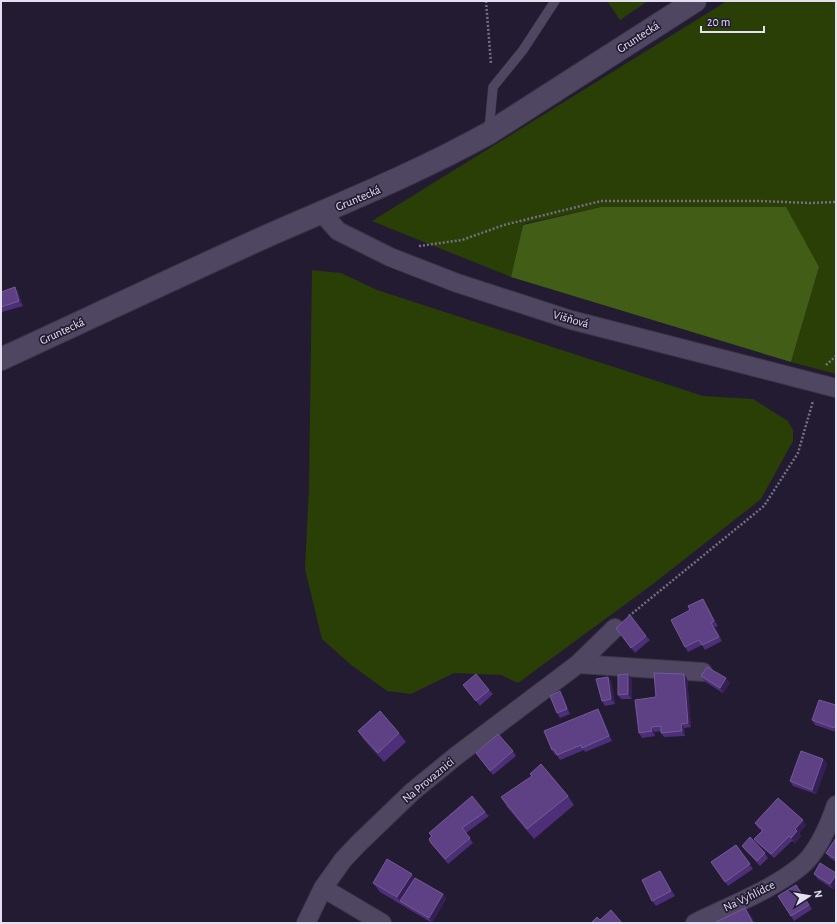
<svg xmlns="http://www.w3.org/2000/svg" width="837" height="924" font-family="'Alegreya Sans',sans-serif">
	<rect width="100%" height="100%" fill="#231b32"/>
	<!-- green -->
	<path fill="#2a3f06" d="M607,1h41l-28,19z
		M727,1h109v373l-45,-12 28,-95 -218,-60 -78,17 -12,53 -139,-56z
		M312,270l29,3 36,17 326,106 50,3 35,22 5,9v11l-32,58 -108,85 -135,99 -17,-8 -47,-2 -43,21 -24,-3 -37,-27 -28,-25 -17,-70 4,-81z"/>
	<!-- water -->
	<path fill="#425d15" d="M601,207h185l33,60 -28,95 -280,-85 12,-52z"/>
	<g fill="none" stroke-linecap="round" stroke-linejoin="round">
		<!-- service casing -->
		<g stroke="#3c3548" stroke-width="10">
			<path id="service" d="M489,130l4,-43 30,-37 32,-49"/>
		</g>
		<!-- minor casing -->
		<g stroke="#3c3548" stroke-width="20">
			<path id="minor" d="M322,213l16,18 52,26 67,26 114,37 265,68
				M578,664l125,8
				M323,888l59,35
				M306,923l17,-35 20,-28 15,-16 54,-52 44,-36 122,-92 37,-36
				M695,923c34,-17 77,-33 106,-57 16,-13 28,-41 35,-61"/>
		</g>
		<!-- tertiary casing -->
		<g stroke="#3c3548" stroke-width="24">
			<path id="tertiary" d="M1,359c89,-41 177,-83 266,-123 75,-33 150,-63 222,-103l206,-132"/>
		</g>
		<!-- path -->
		<path stroke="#756f83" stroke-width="2.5" stroke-dasharray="2 2" stroke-linecap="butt" d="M486,1l5,63
			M419,246l43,-6 42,-15 97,-24h157l53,2 25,-1
			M826,365l10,-9
			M629,616l135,-110 34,-53 15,-52"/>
		<!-- service -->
		<use href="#service" stroke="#4f4761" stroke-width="9"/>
		<!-- minor -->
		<use href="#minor" stroke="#4f4761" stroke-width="18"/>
		<!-- tertiary -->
		<use href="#tertiary" stroke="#4f4761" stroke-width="22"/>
	</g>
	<!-- wall -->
	<path fill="#4d2e78" d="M1,292h17l5,14 -21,6 -1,-1z
		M706,604l12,22 -3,1 7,14 -17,9 -3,-5 -14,7 -3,-5z
		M619,632l27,4 4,4 -15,13z
		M684,674l3,4 4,49 -7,1 1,8 -21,1 -3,-4v-2l-6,1v4l-13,2 -3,-5 17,-36z
		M701,676l29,7 -7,10 -19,-12z
		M608,677l3,4 4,23 -10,2 -3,-5z
		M632,679v20h-11l-3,-4z
		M463,685l26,5 4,4 -13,12z
		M563,696l7,18 -10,4 -3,-5z
		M836,705v27l-21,-7 -3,-5z
		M601,714l11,27 -27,11 -1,-2 -24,10 -4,-6 -1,1 -3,-5z
		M358,731l41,2 7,9 -22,20 -20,-22z
		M513,751l3,5 -23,19 -17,-22z
		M823,759l4,5 -11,30 -23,-8 -3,-5z
		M568,796l6,9 -40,34 -27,-32 -6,-10z
		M485,812l4,4 -23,17 7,10 -25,21 -13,-16 -6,-9 2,-3 -2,-3z
		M755,823l51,2 -7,8 2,3 -6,7 -3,-2 -18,17 -17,-15 -3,-4 8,-8 -4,-3z
		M836,838v24l-6,-4 -4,-5z
		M736,845l17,24 -25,17 -17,-24z
		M742,846l23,7 3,5 -8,8 -15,-16z
		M660,871l15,25 -19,10 -4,-5z
		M836,873v12l-3,4 -15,-10 -4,-5z
		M415,878l28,16 3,5 -14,24 -52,-31 -7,-9z
		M796,885l16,24 -18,12 -3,-5z"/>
	<!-- shaded-wall -->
	<path fill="#361f57" d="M15,287l3,5 5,14 -4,-5z
		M703,599l3,5 12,22 -4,-5z
		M711,623l4,4 7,14 -3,-4z
		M628,674l4,5v20l-4,-5z
		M684,674l3,4 4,49 -3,-4z
		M608,677l3,4 4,23 -4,-5z
		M726,678l4,5 -7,10 -3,-5z
		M560,691l3,5 7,18 -3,-5z
		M598,709l3,5 11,27 -3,-5z
		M836,723v8l-2,-3z
		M681,724l3,4 1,8 -3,-5z
		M651,727l4,5v4l-3,-5z
		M823,759l4,5 -11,30 -4,-4z
		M803,820l3,5 -7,8 2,3 -6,7 -4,-5 4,-9z
		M660,871l3,4 12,21 -4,-5z
		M412,874l6,9 -18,18 -3,-4z
		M836,875v10l-3,4 -3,-5z
		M443,894l3,5 -14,24 -3,-5z
		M745,908l7,9 3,6h-2z"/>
	<!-- building -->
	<path fill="#5e4185" stroke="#735a96" d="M15,287l4,14 -18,6v-15z
		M703,599l11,22 -3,2 8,14 -17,8 -3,-5 -14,7 -14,-27 19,-10 -2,-4z
		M630,615l16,21 -15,12 -15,-20z
		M707,667l19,11 -6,10 -19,-12z
		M654,673l30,1 4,49 -7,1 1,7 -21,2v-7l-10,1 1,4 -13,2 -4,-33 21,-3z
		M476,674l13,16 -13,11 -13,-16z
		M628,674v20l-10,1v-20z
		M608,677l3,22 -9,2 -6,-22z
		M560,691l7,18 -10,4 -7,-17z
		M819,700l17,5v18l-2,5 -22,-8z
		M598,709l11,27 -27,12 -1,-3 -24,10 -3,-6 -2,1 -8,-19z
		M380,711l19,22 -21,20 -20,-22z
		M498,734l15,17 -23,20 -14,-18z
		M801,751l22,8 -11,31 -22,-9z
		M541,764l27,32 -41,33 -26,-32 31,-21 -2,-2z
		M472,796l13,16 -23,16 8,10 -25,21 -14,-16 -2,-4 3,-3 -3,-3z
		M778,798l25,22 -8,9 2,2 -6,7 -2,-2 -18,18 -17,-15 9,-9 -8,-7z
		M750,837l15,16 -8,8 -15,-15z
		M836,838v21l-10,-6z
		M736,845l14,19 -25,18 -14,-20z
		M387,859l25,15 -15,23 -24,-14z
		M820,863l16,10v2l-6,9 -16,-10z
		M660,871l11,20 -19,10 -10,-21z
		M415,878l28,16 -14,24 -29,-17z
		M796,885l13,20 -18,11 -13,-20z
		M745,908l8,15h-36l-1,-1z
		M611,910l11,13h-31l6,-6 3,3z"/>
	<g text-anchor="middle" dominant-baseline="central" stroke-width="3.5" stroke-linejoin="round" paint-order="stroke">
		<!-- street labels -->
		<g font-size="12" fill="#e4e0f0" stroke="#231b32">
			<text transform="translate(638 37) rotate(-33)">Gruntecká</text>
			<text transform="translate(358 198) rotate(-23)">Gruntecká</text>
			<text transform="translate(571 319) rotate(16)">Višňová</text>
			<text transform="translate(62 331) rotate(-25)">Gruntecká</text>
			<text transform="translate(428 780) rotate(-40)">Na Provaznici</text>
			<text transform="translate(749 896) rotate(-26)">Na Vyhlídce</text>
		</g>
	</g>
	<!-- border -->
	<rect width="837" height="924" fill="none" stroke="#e4e0f0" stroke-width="4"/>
	<!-- north arrow -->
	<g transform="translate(809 896) rotate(78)" stroke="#231b32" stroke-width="3" paint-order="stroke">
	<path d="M0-3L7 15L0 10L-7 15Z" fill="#e4e0f0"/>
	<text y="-6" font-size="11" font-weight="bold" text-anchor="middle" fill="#e4e0f0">N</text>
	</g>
	<!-- scale -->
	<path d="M701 26v6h63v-6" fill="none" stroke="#e4e0f0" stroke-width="2"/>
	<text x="707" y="26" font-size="12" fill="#e4e0f0" stroke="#231b32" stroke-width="3" paint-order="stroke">20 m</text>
</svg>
